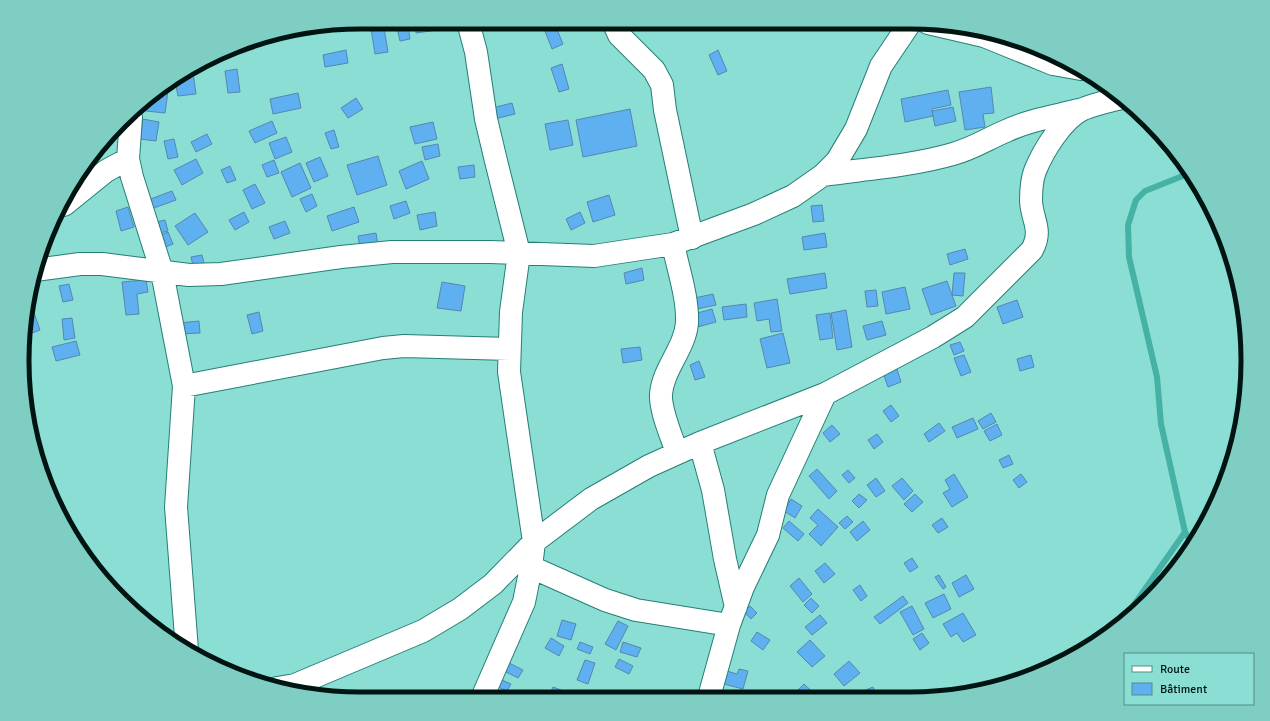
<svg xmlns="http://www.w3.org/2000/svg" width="1270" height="721" font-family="Signika,sans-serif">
	<rect width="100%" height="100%" fill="#8aded3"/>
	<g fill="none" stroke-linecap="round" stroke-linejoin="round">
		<!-- stream -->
		<path stroke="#46b1a5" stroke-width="6" d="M1190,173l-45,18 -9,9 -8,25 1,32 28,120 4,47 24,108 7,12
			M1122,622l63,-90"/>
	</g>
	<!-- building -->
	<path fill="#5fb0f1" stroke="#5587b1" d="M370,22h13l5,30 -13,2z
		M415,22h29l1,7 -29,4z
		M351,23l2,6 -14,3 -1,-6z
		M408,26l2,13 -10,2 -3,-13z
		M556,27l7,17 -11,5 -7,-18z
		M346,50l2,13 -23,4 -2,-12z
		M718,50l9,21 -9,4 -9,-20z
		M562,64l7,25 -10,3 -8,-24z
		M237,69l3,23 -12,1 -3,-22z
		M193,72l3,22 -18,2 -3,-15z
		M991,87l3,26 -11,1 2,13 -20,3 -6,-38z
		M159,90l9,1 -3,22 -19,-2 1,-11z
		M948,90l3,15 -19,4 1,7 -28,6 -4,-23z
		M298,93l3,15 -28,6 -3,-15z
		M356,98l7,11 -15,9 -7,-10z
		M512,103l3,11 -25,6 -2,-11z
		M953,107l3,14 -21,5 -3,-15z
		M630,109l7,37 -54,11 -7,-37z
		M143,119l16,3 -3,19 -16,-2z
		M568,120l5,25 -23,5 -5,-26z
		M272,121l5,12 -22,10 -6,-12z
		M433,122l4,17 -22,5 -5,-17z
		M334,130l5,17 -8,2 -6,-16z
		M207,134l5,10 -16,8 -5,-10z
		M286,137l6,15 -17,7 -6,-16z
		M174,139l4,18 -10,2 -4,-18z
		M438,144l2,12 -15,4 -3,-13z
		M378,156l9,29 -30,10 -10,-30z
		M320,157l8,19 -14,6 -8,-19z
		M196,159l7,14 -21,12 -8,-15z
		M274,160l5,13 -12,4 -5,-12z
		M422,161l7,18 -23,10 -7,-18z
		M300,163l11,25 -19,9 -11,-25z
		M474,165l1,12 -15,2 -2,-12z
		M230,166l6,14 -9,3 -6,-13z
		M84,167l6,9 -12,7 -2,-3z
		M255,184l10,19 -13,6 -9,-19z
		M172,191l4,9 -25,9 -3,-9z
		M312,194l5,12 -11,6 -6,-13z
		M609,195l6,20 -22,7 -6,-20z
		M406,201l4,12 -16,6 -4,-13z
		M822,205l2,16 -11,1 -2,-16z
		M128,207l6,20 -13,4 -5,-20z
		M354,207l5,15 -27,9 -5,-15z
		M244,212l5,10 -14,8 -6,-10z
		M435,212l2,14 -17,4 -3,-15z
		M580,212l5,11 -14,7 -5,-11z
		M195,213l13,19 -20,13 -13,-19z
		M165,220l3,11 -21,5 -3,-11z
		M285,221l5,12 -16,6 -5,-12z
		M168,232l5,12 -17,7 -5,-12z
		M376,233l3,18 -18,3 -3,-18z
		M825,233l2,14 -23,3 -2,-13z
		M965,249l3,10 -18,6 -3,-11z
		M202,255l5,21 -11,2 -5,-21z
		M642,268l2,12 -18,4 -2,-11z
		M825,273l2,15 -37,6 -3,-15z
		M954,273h11l-2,23 -11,-1z
		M146,280l2,12 -11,2 2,20 -13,1 -4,-33z
		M947,281l9,25 -25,9 -9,-26z
		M442,282l23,4 -4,25 -24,-3z
		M69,284l4,16 -10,2 -4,-16z
		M905,287l5,22 -24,5 -4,-22z
		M876,290l2,16 -11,1 -2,-16z
		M713,294l3,11 -24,5 -2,-11z
		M777,299l5,32 -11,1 -2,-13 -12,2 -3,-18z
		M1017,300l6,17 -20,7 -6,-17z
		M746,304l1,13 -23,3 -2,-13z
		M712,309l4,13 -22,6 -4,-13z
		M846,310l6,37 -15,3 -6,-37z
		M259,312l4,19 -11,3 -5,-19z
		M34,313l6,17 -13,5 2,-20z
		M830,313l3,25 -13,2 -4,-25z
		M72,318l3,20 -11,2 -2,-21z
		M199,321l1,12 -20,1 -1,-11z
		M882,321l4,14 -19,5 -4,-14z
		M783,333l7,30 -23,5 -7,-29z
		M76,341l4,14 -24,6 -4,-14z
		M960,342l4,9 -10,4 -4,-10z
		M640,347l2,13 -19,3 -2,-14z
		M964,355l7,17 -10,4 -7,-18z
		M1031,355l3,12 -14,4 -3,-12z
		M699,361l6,16 -10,3 -5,-15z
		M897,369l4,13 -13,5 -5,-14z
		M891,405l8,11 -8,6 -8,-11z
		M991,413l5,9 -13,7 -5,-8z
		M973,418l5,11 -21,9 -5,-11z
		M939,423l6,8 -16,11 -5,-8z
		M997,424l5,11 -12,6 -6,-10z
		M832,425l8,9 -10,8 -7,-9z
		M877,434l6,8 -9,7 -6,-9z
		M1009,455l4,9 -10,4 -4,-8z
		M817,469l20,22 -8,8 -20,-23z
		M848,470l7,8 -6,5 -7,-8z
		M954,474l14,23 -16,10 -9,-14 7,-4 -5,-9z
		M1021,474l6,8 -8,6 -6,-8z
		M876,478l9,13 -9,6 -9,-12z
		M902,478l11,13 -9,9 -12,-14z
		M859,494l8,6 -8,8 -7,-7z
		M915,494l8,8 -11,10 -8,-8z
		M791,499l11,7 -7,12 -11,-7z
		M818,509l20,18 -17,19 -12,-12 9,-9 -8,-7z
		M847,516l6,6 -8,7 -6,-6z
		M942,518l6,9 -10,6 -6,-8z
		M789,521l15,13 -6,7 -15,-13z
		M863,521l7,9 -13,11 -7,-9z
		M912,558l6,9 -8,5 -6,-9z
		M825,563l10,11 -11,9 -9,-12z
		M939,575l7,12 -3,2 -8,-12z
		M966,575l8,14 -15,8 -7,-14z
		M799,578l13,16 -9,8 -13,-16z
		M860,585l7,11 -6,5 -8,-11z
		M944,594l7,15 -18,9 -8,-15z
		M903,596l5,7 -28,21 -6,-7z
		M811,598l8,8 -7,7 -8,-8z
		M750,606l7,7 -6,6 -7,-7z
		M912,606l12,23 -11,6 -13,-23z
		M963,613l13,22 -13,7 -6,-9 -6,4 -8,-13z
		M820,615l7,8 -15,12 -7,-8z
		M562,620l14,4 -5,16 -14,-4z
		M618,621l10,5 -12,24 -11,-6z
		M757,632l13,8 -7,10 -12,-9z
		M922,633l7,10 -9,7 -7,-11z
		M551,638l13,8 -5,10 -14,-8z
		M810,640l15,16 -13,11 -15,-15z
		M580,642l13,5 -3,7 -13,-5z
		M623,642l18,6 -4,9 -17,-5z
		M619,659l14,7 -4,8 -14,-7z
		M585,660l10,3 -7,21 -11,-4z
		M849,661l11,12 -16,13 -10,-12z
		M509,663l14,7 -5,8 -14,-7z
		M739,669l9,2 -5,18 -19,-5 3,-13 10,3z
		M502,680l9,4 -4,7 -9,-4z
		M804,684l13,12 -1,1h-14l-6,-5z
		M553,687l8,3 -3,8 -9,-2z
		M873,687l4,9h-15l-1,-4z"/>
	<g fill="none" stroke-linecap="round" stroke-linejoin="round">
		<!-- street casing -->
		<g stroke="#257f76" stroke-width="24">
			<path id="street" d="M468,22l8,30 10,67 10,42 23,92 -8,59 -2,60 25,170 -3,25 -7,35 -42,96
				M613,22l6,13 35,35 8,15 3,25 27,128
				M928,23l56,13 69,28 28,5
				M131,117l-3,42 4,18 30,95 22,114 -8,121 11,143
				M823,175c43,-6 88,-9 130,-21 21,-6 34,-15 53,-23 23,-11 49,-15 73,-21
				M64,205l42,-34 22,-12
				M673,244c5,25 15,53 14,79 -2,25 -24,46 -26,71 -1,17 11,43 16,59
				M35,270l45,-6h22l87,11 32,-1 120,-17 51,-5h99l103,4 79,-12 81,-30 39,-18 30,-21 14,-14 19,-32 25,-63 29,-43
				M184,386l199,-38 21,-2 105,3
				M700,443l13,47 12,69 11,48
				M531,567l74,33 31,10 93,15
				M277,688l18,-3 128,-54 37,-22 33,-25 41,-42 57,-43 58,-33 51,-23 125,-49 108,-57 32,-20 67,-67c11,-21 0,-29 -1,-49 0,-9 1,-22 4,-30 8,-20 28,-53 48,-62 12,-5 26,-8 38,-11
				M709,697l20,-72 14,-38 25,-52 10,-40 47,-101"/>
		</g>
		<!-- street -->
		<use href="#street" stroke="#fff" stroke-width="22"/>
	</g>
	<!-- crop -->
	<path d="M0 0H1270V721H0ZM360 29H910A331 331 0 0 1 1241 360V361A331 331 0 0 1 910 692H360A331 331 0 0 1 29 361V360A331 331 0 0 1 360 29Z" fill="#7fcec4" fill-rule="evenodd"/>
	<path fill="none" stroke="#001512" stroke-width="5" d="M360 29H910A331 331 0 0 1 1241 360V361A331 331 0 0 1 910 692H360A331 331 0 0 1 29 361V360A331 331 0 0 1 360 29Z"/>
	<!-- legend -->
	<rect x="1124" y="653" width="130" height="52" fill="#8aded3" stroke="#538e86"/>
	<rect x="1132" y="666" width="20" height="6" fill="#ffffff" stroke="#538e86"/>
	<text x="1160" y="673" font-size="12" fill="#001512">Route</text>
	<rect x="1132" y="683" width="20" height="12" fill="#5fb0f1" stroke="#538e86"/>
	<text x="1160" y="693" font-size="12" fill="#001512">Bâtiment</text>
</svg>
